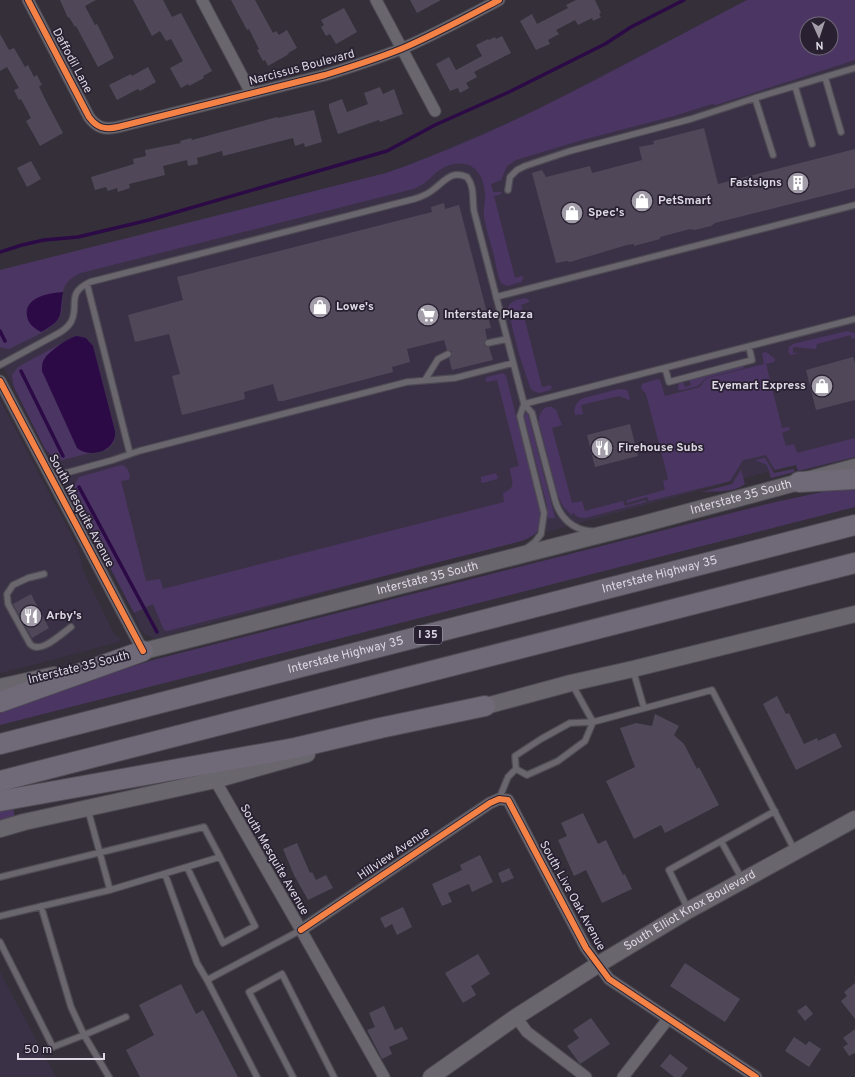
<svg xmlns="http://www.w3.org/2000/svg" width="855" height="1077" font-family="Overpass,sans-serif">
	<rect width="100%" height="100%" fill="#342f39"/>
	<!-- built -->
	<path fill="#3b3147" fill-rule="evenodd" d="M747,0h108v448l-698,190h-4l-8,-4 -4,-4 -7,-17 -58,-109 -31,-55 -45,-88v-91l386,-97 25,-9 117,-50zM807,24h24v24h-24z
		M0,400l78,148 5,22 31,64 7,5 -2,3 -90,24 -29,7z
		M0,972l56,105h-56z"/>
	<!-- green -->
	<path fill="#4b3663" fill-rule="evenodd" d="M747,0h108v60l-139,45 -4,-1 -38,12 -92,24 -66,20 -9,6 -6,14 -10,4 2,8h9l-1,2 -7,2 21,82 7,-2 2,1 -3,5 -14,4 -6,-3c-4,-9 -5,-18 -7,-27 -3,-13 -8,-26 -10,-39 -1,-6 1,-12 1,-18 1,-19 -8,-39 -31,-35 -20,4 -23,19 -41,25l-332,84c-31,13 -10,32 -25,49 -6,8 -33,20 -43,25l-4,2 -9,-2v-77l386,-97c126,-43 243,-112 361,-173zM807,24h24v24h-24z
		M525,298l4,2v2l-8,3 21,82 8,-2 2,2 -2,3 -11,3 -6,-2 -3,-4 -11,-33 -11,-44c0,-9 9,-10 17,-12z
		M847,331l8,2v5l-3,1 -1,-4 -34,9 -1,5 -23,-2v6h6l-8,2 -3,-3 1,-5 4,-3z
		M77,336l9,2 7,8 22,85c1,8 -2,14 -8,18l-45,11 -7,-2 -10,-9 -31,-62 -2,-12 6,-8 55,-30z
		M766,352l9,7 -1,3 -8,2 16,64 8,-1 -1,3 -7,3 4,13 8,-2 3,9 58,-15v19l-57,14 -2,-6 -21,5 -9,-15 -23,5 -13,21 -81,20 -2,-4 -20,6v-3l38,-10 -2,-9 4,-1 1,-2 -22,-84 -5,-6 1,-4 15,-5 3,1 5,16 35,-9 5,-7 3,-2 56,-14 -2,-11z
		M743,366l1,2 -38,10 -8,8 -16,4h-3l-1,-2 1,-5 4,-1 2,5 6,-2 -2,-5z
		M503,373l3,3 34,135c2,20 -4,25 -22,31l-351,89 -3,-1 -11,-26 -19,9 -59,-112 -1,-15 5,-9 43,-12c6,2 7,7 8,13l-2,2 -7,1 25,100 14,-2 3,10 341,-87 -1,-9c16,-6 7,-14 7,-25l9,-2 -22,-86 -10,2 -2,-2 2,-3z
		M619,389l8,1 3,8 -1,2 -10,-4 -38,9 2,9 -8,1c-2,-8 2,-14 9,-17z
		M547,407h5l4,3 6,15 -10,3 20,75 10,-2 3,10 38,-10 2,5 21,-6v2l-61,16 -7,-1 -5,-4 -2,2 -8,-9 -5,-10 -19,-73c-1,-7 2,-13 8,-16z
		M526,413l2,1 27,104h-7l-1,-13 -23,-89z
		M765,458l9,15 20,-4v3l-23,6 -4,-13 -12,-5z
		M741,470l4,14c-12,9 -29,7 -44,8l31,-8z
		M496,473l2,5 -1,1 -14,4 -2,-1v-5z
		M855,485v22l-855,218v-17l153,-48 618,-157z
		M13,805l2,15 -15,3v-15z"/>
	<!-- water -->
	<path fill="#2c0a45" d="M63,292c-4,24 2,27 -22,40 -7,-4 -13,-8 -14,-16 -3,-19 22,-23 36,-24z
		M77,336l9,2 7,8 22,85c2,20 -25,28 -38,17l-35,-77c0,-5 0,-9 3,-13 5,-7 24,-21 32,-22z"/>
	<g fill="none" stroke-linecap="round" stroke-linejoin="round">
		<!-- stream -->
		<path stroke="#2c0a45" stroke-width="3.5" d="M0,252l22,-7 22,-5 34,-3 71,-17 238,-69 48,-26 74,-33 96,-48 26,-17 53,-27
			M0,331l5,10
			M21,371l42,85
			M79,487l78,145"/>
	</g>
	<!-- building -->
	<path fill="#504859" d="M60,0h36l-11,6 10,19 2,-1 17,34 -16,9 -22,-41 -1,1 -6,-10 -1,1z
		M133,0h30l9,17 9,-4 31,58 -9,5 1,2 -15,8 -1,-2 -7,4 -11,-20 13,-7 -12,-22 -5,2 -6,-10 -8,5z
		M231,0h24l18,33 3,-2 3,4 8,-5 10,18 -9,5 1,1 -21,12 -3,-6 -2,1 -6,-11 2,-1 -10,-20 -2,1z
		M410,0h31l-24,13z
		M576,0h19l6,13 -2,1 2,3 -8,4 -1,-3 -14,7 -3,-5 -19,10 3,4 -11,6 2,4 -14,6 -16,-29 12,-7 5,10 31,-16 -2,-3z
		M344,8l13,24 -21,12 -6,-10 -4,2 -5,-9 3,-2 -3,-5z
		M0,34l9,16 5,-2 11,19 3,-2 6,12 3,-2 5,10 -3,1 5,11 19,36 -23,13 -14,-25 5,-3 -10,-19 -2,1 -5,-10 5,-2 -12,-21 -7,4z
		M502,36l9,17 -37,19 3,5 -11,6 3,5 -9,5 -2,-5 -8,3 -14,-27 13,-7 7,13 26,-14 -6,-11 12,-6 1,1 6,-3 1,2z
		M148,67l8,15 -16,9 -2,-2 -21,11 -8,-15 22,-11 1,2z
		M380,87l3,7 11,-5 9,25 -23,8 -1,-2 -41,14 -9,-26v-4l13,-5 5,13 21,-8 -4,-11z
		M314,110l8,32 -17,5 -1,-4 -9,3 -2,-8 -70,18 -1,-5 -25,7 1,6 -10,2 -1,-6 -24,6 2,9 -36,9 1,4 -12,4 -1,-4 -9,3 -2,-4 -11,3 -4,-13 43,-13 -1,-5 13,-3 -1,-6 36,-7 -1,-2 11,-3 1,2 22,-6 63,-17 1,1z
		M704,128l14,56 137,-35v39l-140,35 -4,3 -16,4 -5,-1 -30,8v2l-26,7v-2l-7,1 -57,17 -3,-1 -11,2 -24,-90 10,-3 4,7 44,-11 2,7 50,-13 -3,-13 15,-3 -1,-3z
		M31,161l10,18 -14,8 -10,-19z
		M444,203l1,6 14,-4 32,123 -6,1 2,10 -3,2v3l2,3h3l4,13 -41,10 -3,-12 3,-2v-4l-2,-2h-3l-3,-10 -37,9 3,13 -18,5 1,5 -110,29h-5l-5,-17 -29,8 1,7 -63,16 -10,-39 8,-2 -11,-40 -34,8 -7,-27 55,-15 -6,-23 255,-65 -1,-5z
		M853,357l2,6v37l-39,10 -10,-40z
		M630,424l8,32 -43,11 -8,-32z
		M31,594l18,34 -17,10 -19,-34z
		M777,696l9,18 3,-1 15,31 13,-6 1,3 17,-8 7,14 -46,23 -33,-66z
		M655,714l24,12 -5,9 10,9 13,25 2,-2 20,38 -54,28 -4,-8 -27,14 -28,-58 29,-14 -15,-39 16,-5 16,3z
		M583,813l15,31 8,-4 17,35 2,-1 7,15 -30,14 -16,-33 -12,6 -16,-36 9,-4 -6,-13z
		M297,843l13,30 2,-1 4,8 10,-5 7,13 -25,12 -14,-25 -11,-26z
		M480,855l13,27 -21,10 -3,-8 -21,9 4,9 -10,4 -10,-22 30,-14 -2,-5z
		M509,868l5,10 -12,5 -4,-10z
		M403,907l9,20 -15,8 -5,-11 -7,4 -5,-10z
		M478,954l12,20 -19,12 5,9 -13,8 -18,-30z
		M685,963l55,36 -15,23 -55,-36z
		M855,983v36l-14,-18 6,-5 -3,-4z
		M181,984l15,30 7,-4 35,67h-98l-14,-27 28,-15 -15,-30z
		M806,1005l7,9 -8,7 -8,-10z
		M384,1006l11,24 7,-3 6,12 -19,8 3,7 -10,5 -15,-29 8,-3 -6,-14z
		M591,1018l19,26 -30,20 -13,-18 12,-8 -6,-8z
		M855,1029v25l-1,-1 -5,3 -6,-9 5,-3 -5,-6z
		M794,1037l12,8 3,-4 12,8 -12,18 -24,-16z
		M670,1054l18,14 -7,9h-7l-14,-11z"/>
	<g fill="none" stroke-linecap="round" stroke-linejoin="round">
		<!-- lane casing -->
		<g stroke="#4e4b53" stroke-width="8">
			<path id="lane" d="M825,77l16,55
				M795,86l17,58
				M755,98l18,57
				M508,190l2,-13 7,-7 8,-4 45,-15 121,-32 64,-21 100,-30
				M87,284l43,170
				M496,297l359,-92
				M488,343l19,-4
				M0,365l59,-32c5,-3 9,-6 12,-11 9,-17 -6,-28 19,-40l324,-83c7,-2 14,-5 20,-10 11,-8 17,-19 33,-12 8,10 5,22 7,34l50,193 331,-85
				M665,368l4,14 83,-22 -3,-13
				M425,380l13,-21 10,-5
				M51,477l62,-17 26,-9 268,-69 48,-4 58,-15
				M527,548l8,-6 6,-8 3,-21 -24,-97 4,-12 8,9 23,87c5,18 18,30 36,31
				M44,574l-16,4 -15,7 -6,9 1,10 22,40c10,11 31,-10 41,-17
				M633,670l11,38
				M572,684l21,38 -8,19 -27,20 -31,14 -11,-6 -1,-13 26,-17 29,-16 23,-1 119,-32 83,161
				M499,799l9,-22 8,-8
				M721,841l21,38
				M165,874l32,89 10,17 94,-50
				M0,877l204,-50 16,30
				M110,890l110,-33 35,69 -32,17 -36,-76
				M688,909l-19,-39 106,-59
				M0,916l110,-26 -22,-80
				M0,942l53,105 31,-12 -13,-28 -30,-101
				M207,980l50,97
				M109,1077l-25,-42 42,-18
				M293,1077l-44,-85 33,-18 52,103"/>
		</g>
		<!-- street casing -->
		<g stroke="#4e4b53" stroke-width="13">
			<path id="street" d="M28,0l61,117c8,11 16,13 29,10l207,-52c26,-8 51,-16 76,-26 33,-14 66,-32 98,-49
				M202,0l49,93
				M376,0l59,111
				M0,381l143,270
				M215,780l86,150 83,147
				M301,930l189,-127 9,-4 9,1 78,148 23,31 147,98
				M516,1017l11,15 59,45
				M623,1077l45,-58"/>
		</g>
		<!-- secondary casing -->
		<g stroke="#4e4b53" stroke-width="18">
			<g id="secondary">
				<path id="s1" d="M132,654l511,-130 212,-57"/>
				<path d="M0,687l54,-12"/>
				<path d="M475,709l96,-26 62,-14 222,-55"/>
				<path d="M0,829l24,-7 191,-42 92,-26"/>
				<path id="s2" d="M431,1077l85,-60 83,-53 90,-54 166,-91"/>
			</g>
		</g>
		<!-- highway casing -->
		<g stroke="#4e4b53" stroke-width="22">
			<g id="highway">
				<path d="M799,482l56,-3"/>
				<path d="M0,702l143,-51"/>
				<path id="s3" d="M0,744l855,-219"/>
				<path d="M0,781l855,-218"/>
				<path d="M0,801l295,-53 85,-20 105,-22"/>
			</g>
		</g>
		<!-- lane -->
		<use href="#lane" stroke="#6a666e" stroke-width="5.5"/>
		<!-- street -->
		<use href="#street" stroke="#6a666e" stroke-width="11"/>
		<!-- secondary -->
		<use href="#secondary" stroke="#6a666e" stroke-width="16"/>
		<!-- highway -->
		<use href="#highway" stroke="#706a78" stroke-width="20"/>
		<!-- cycleway casing -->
		<g stroke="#292132" stroke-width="8">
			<path id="cycleway" d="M28,0l61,117c8,11 16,13 29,10l207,-52c26,-8 51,-16 76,-26 33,-14 66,-32 98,-49
				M0,381l143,270
				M301,930l189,-127 9,-4 9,1 78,148 23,31 147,98"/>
		</g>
		<!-- cycleway -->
		<use href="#cycleway" stroke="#f48246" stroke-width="6"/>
	</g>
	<!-- icons -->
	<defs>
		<g id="building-disc" transform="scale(1.15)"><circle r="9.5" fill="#a29da8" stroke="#292132"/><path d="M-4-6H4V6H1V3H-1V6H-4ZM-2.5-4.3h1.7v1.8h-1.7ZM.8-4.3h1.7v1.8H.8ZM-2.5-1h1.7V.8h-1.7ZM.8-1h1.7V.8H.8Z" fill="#fff"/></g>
		<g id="shop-disc" transform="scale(1.15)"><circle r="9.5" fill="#a29da8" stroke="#292132"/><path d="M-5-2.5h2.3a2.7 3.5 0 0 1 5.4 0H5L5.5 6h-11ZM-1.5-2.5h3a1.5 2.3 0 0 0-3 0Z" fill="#fff"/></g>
		<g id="supermarket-disc" transform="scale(1.15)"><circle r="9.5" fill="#a29da8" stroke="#292132"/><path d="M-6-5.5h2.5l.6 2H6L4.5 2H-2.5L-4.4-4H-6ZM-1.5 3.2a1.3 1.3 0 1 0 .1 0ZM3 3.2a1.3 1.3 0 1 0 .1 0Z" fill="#fff"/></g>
		<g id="restaurant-disc" transform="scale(1.15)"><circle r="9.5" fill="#a29da8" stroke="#292132"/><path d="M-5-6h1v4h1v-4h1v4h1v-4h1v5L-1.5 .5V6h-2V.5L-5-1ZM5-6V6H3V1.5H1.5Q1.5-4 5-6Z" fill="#fff"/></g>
	</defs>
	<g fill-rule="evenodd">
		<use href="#building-disc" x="798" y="183"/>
		<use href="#shop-disc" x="642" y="201"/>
		<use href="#shop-disc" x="572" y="213"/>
		<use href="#shop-disc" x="320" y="307"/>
		<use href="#supermarket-disc" x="428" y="315"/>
		<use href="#shop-disc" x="822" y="386"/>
		<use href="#restaurant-disc" x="602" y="448"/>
		<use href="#restaurant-disc" x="31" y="616"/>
	</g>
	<g text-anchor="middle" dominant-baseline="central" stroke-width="3.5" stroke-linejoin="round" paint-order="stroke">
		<!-- shield labels -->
		<rect fill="#292132" stroke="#a7a1af" stroke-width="1" x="414" y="626" width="28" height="18" rx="3"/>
		<g font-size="11" font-weight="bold" fill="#ddd8e4">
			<text x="428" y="635">I 35</text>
		</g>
		<!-- street labels -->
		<g font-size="12" fill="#ddd8e4" stroke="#292132">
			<text transform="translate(72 61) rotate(62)">Daffodil Lane</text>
			<text transform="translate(302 68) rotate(-15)">Narcissus Boulevard</text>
			<text stroke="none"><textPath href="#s1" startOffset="629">Interstate 35 South</textPath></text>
			<text transform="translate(81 511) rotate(62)">South Mesquite Avenue</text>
			<text stroke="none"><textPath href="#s3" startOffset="681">Interstate Highway 35</textPath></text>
			<text stroke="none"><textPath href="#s1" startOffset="305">Interstate 35 South</textPath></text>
			<text stroke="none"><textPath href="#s3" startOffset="357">Interstate Highway 35</textPath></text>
			<text transform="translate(79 668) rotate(-14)">Interstate 35 South</text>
			<text transform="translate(394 854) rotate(-34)">Hillview Avenue</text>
			<text transform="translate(274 860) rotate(60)">South Mesquite Avenue</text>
			<text transform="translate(572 896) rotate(61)">South Live Oak Avenue</text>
			<text stroke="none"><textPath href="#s2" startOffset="308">South Elliot Knox Boulevard</textPath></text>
		</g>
		<!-- poi labels -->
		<g font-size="12" font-weight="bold" fill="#ddd8e4" stroke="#292132" text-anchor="start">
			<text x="782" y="183" text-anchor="end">Fastsigns</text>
			<text x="658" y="201">PetSmart</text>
			<text x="588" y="213">Spec's</text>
			<text x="336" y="307">Lowe's</text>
			<text x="444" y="315">Interstate Plaza</text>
			<text x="806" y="386" text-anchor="end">Eyemart Express</text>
			<text x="618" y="448">Firehouse Subs</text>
			<text x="46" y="616">Arby's</text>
		</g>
	</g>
	<!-- north arrow -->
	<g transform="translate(819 36) rotate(177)"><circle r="19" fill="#292132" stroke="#716a79"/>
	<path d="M0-3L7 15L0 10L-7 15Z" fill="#a29da8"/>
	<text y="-6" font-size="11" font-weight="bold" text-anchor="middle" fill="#ddd8e4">N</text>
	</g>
	<!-- scale -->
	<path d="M18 1053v6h86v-6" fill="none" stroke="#ddd8e4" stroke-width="2"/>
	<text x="24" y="1053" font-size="12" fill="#ddd8e4" stroke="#292132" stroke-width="3" paint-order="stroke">50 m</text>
</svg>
